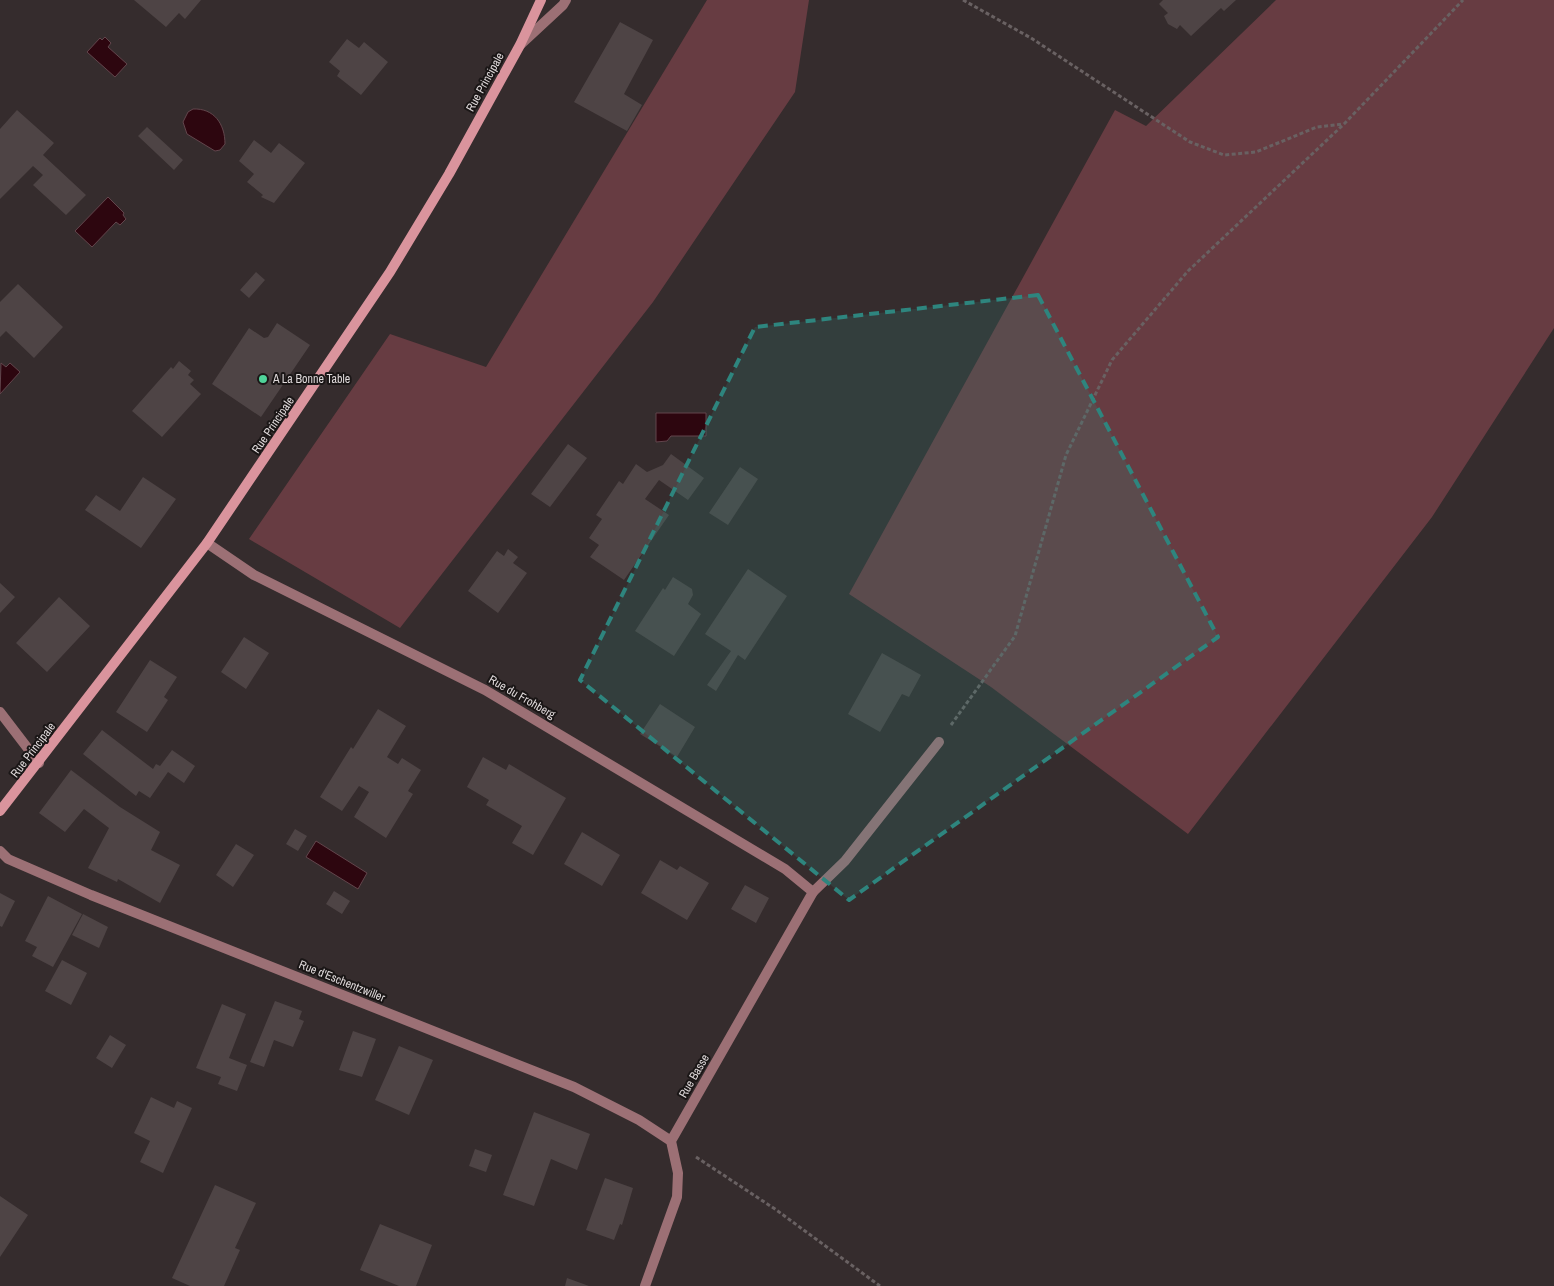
<svg xmlns="http://www.w3.org/2000/svg" width="1554" height="1286" font-family="'Archivo Narrow',sans-serif">
	<rect width="100%" height="100%" fill="#352c2d"/>
	<!-- green -->
	<path fill="#673c42" d="M707,0h102l-14,92 -142,210 -253,326 -151,-89 141,-205 96,33z
		M1276,0h278v328l-122,189 -244,317 -197,-147 -142,-93 266,-484 31,16z"/>
	<!-- water -->
	<path fill="#2d060f" stroke="#62454c" d="M105,37l6,6 -3,4 19,17 -12,13 -28,-25 13,-14 2,2z
		M193,109c21,-1 32,15 32,35l-5,6 -5,1 -28,-17 -4,-12 5,-10z
		M108,197l16,16 -1,2 3,4 -6,6 -4,-3 -24,25 -17,-16z
		M1,363l5,4 4,-4 10,9 -20,22z
		M656,413h50v23h-35l-4,5 -11,1z
		M316,841l51,32 -9,16 -52,-32z"/>
	<!-- building -->
	<path fill="#4e4445" d="M134,0h67l-16,19 -6,-6 -13,14z
		M1163,0h73l-12,11 -3,-3 -30,28 -11,-11 -3,4 -9,-5 -4,-8 4,-3 -9,-9z
		M620,22l33,18 -29,54 18,11 -15,26 -53,-29z
		M347,39l12,9 5,-6 24,20 -27,33 -24,-19 3,-5 -11,-9z
		M17,110l37,33 -11,12 43,40 -20,20 -33,-30 10,-10 -10,-9 -33,33v-70z
		M147,127l36,33 -9,10 -36,-34z
		M254,140l17,13 8,-10 26,20 -31,40 -13,-6 2,-2 -16,-13 7,-8 -15,-13z
		M256,272l9,8 -16,18 -9,-8z
		M18,284l45,43 -29,31 -28,-27 -6,6v-35z
		M277,323l33,22 -49,72 -49,-33 37,-56 15,10 4,-1z
		M179,361l12,10 -3,4 6,5 -4,4 11,10 -39,43 -30,-26 39,-44 2,2z
		M568,444l19,14 -37,49 -19,-13z
		M671,454l33,24 -16,22 -29,-20 -14,19 24,16 -45,65 -34,-23 9,-12 -10,-7 13,-19 -6,-4 23,-34 4,3 13,-20 11,8 16,-7z
		M740,467l18,12 -30,46 -19,-12z
		M143,477l33,22 -35,49 -56,-38 11,-15 24,16z
		M508,549l10,8 -5,6 14,10 -29,40 -30,-22 29,-40 7,5z
		M748,569l39,27 -42,64 -7,-5 -22,36 -9,-6 24,-34 -26,-17z
		M673,577l19,12 1,6 -5,9 13,10 -27,42 -39,-25 28,-43 2,2z
		M0,583l15,14 -15,16z
		M59,597l31,29 -43,46 -31,-29z
		M244,637l25,16 -23,36 -25,-17z
		M882,653l39,22 -12,22 -7,-3 -22,38 -32,-18z
		M150,660l27,17 -13,20 4,3 -21,32 -31,-20z
		M660,704l35,23 -18,30 -37,-23z
		M378,709l28,17 -19,31 11,7 4,-6 19,12 -13,21 5,3 -27,44 -32,-21 15,-25 -10,-6 -17,25 -22,-14 31,-50 2,2z
		M102,730l51,39 3,-5 4,2 12,-16 23,16 -11,17 -16,-11 -18,26 -11,-7 -3,5 -53,-42z
		M483,757l23,13 3,-6 57,34 -33,57 -21,-12 10,-17 -36,-21 3,-5 -22,-13z
		M71,770l49,37 40,25 -9,18 29,15 -20,38 -42,-24 -1,3 -29,-14 21,-40 -25,-19 -19,23 -26,-19z
		M295,829l12,7 -9,15 -12,-7z
		M582,832l38,23 -18,31 -38,-22z
		M236,844l18,11 -21,32 -17,-12z
		M660,860l17,10 3,-4 29,17 -22,37 -46,-27z
		M745,885l24,13 -13,25 -25,-14z
		M334,891l16,10 -8,13 -16,-10z
		M0,893l15,8 -13,26 -2,-1z
		M48,896l34,18 -29,53 -21,-11 5,-9 -12,-6z
		M83,914l25,13 -9,21 -27,-13z
		M62,960l25,13 -16,32 -26,-14z
		M275,1001l27,10 -3,8 5,2 -11,26 -19,-7 -10,27 -14,-5z
		M222,1004l24,10 -17,44 18,7 -10,26 -19,-7 3,-7 -25,-9z
		M353,1031l23,8 -14,38 -23,-7z
		M110,1035l16,10 -14,23 -16,-10z
		M399,1046l34,14 -24,55 -34,-15z
		M151,1097l23,11 3,-7 15,7 -29,65 -23,-11 10,-21 -16,-8z
		M534,1112l56,22 -13,36 -26,-11 -17,47 -31,-11z
		M475,1149l17,6 -6,17 -17,-6z
		M605,1178l28,10 -11,37 -2,-1 -6,16 -28,-10z
		M215,1185l41,18 -21,45 5,2 -16,36h-34l-18,-8z
		M0,1196l28,19 -28,42z
		M380,1224l52,21 -16,41h-17l-39,-16z
		M567,1278l22,8h-24z"/>
	<g fill="none" stroke-linecap="round" stroke-linejoin="round">
		<!-- path -->
		<path stroke="#696162" stroke-width="3" stroke-dasharray="4 2.5" stroke-linecap="butt" d="M963,0l68,38 159,104 34,13 32,-3 61,-25 26,-3
			M951,725l64,-89 51,-181 46,-95 76,-89 156,-147 119,-124
			M696,1157l79,52 105,77"/>
		<!-- lane -->
		<path stroke="#9c7075" stroke-width="10" d="M813,892l32,-31 94,-119"/>
		<!-- street -->
		<path stroke="#9c7075" stroke-width="10" d="M521,44l42,-39 3,-5
			M207,543l47,32 231,115 300,179 28,23 -142,249 7,32 -1,24 -32,89
			M0,712l39,51
			M0,851l8,8 83,36 483,192 65,33 32,21"/>
		<!-- secondary -->
		<path stroke="#da949d" stroke-width="10" d="M0,811l207,-268 183,-271 59,-98 71,-129 21,-45"/>
	</g>
	<!-- marked area -->
	<path fill="#2e857e" fill-opacity="0.2" stroke="#2e857e" stroke-width="4" stroke-dasharray="10 6" stroke-linejoin="round" d="M1038,295l180,342 -369,263 -269,-220 175,-353z"/>
	<!-- markers -->
	<circle fill="#4fd399" stroke="#1a1616" stroke-width="2" cx="263" cy="379" r="5"/>
	<g text-anchor="middle" dominant-baseline="central" stroke-width="4" stroke-linejoin="round" paint-order="stroke">
		<!-- street labels -->
		<g font-size="12" fill="#dfd9da" stroke="#1a1616">
			<text transform="translate(485 82) rotate(-61)">Rue Principale</text>
			<text transform="translate(273 425) rotate(-56)">Rue Principale</text>
			<text transform="translate(522 697) rotate(30)">Rue du Frohberg</text>
			<text transform="translate(33 750) rotate(-53)">Rue Principale</text>
			<text transform="translate(342 981) rotate(22)">Rue d'Eschentzwiller</text>
			<text transform="translate(694 1076) rotate(-60)">Rue Basse</text>
		</g>
		<!-- poi labels -->
		<g font-size="12" fill="#dfd9da" stroke="#1a1616" text-anchor="start">
			<text x="273" y="379">A La Bonne Table</text>
		</g>
	</g>
</svg>
